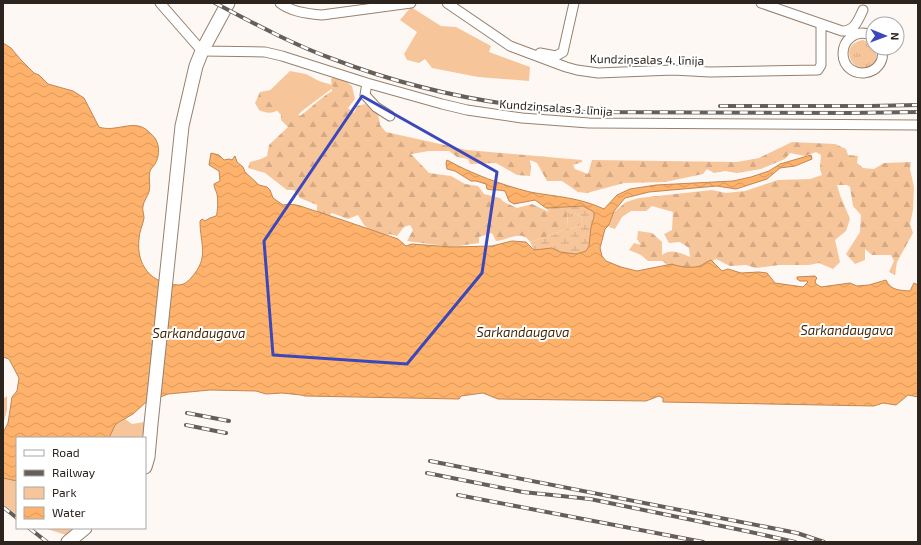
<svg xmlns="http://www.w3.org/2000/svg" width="921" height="545" font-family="'Exo 2',sans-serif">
	<defs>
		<pattern id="grass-tufts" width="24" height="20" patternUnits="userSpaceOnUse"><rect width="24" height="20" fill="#f7c59a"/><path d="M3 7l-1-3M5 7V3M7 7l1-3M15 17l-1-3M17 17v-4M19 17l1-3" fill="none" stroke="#d4a984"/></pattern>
		<pattern id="forest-firs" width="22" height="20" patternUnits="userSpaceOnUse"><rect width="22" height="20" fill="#f7c59a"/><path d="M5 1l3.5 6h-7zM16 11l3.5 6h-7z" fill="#d4a984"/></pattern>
		<pattern id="wetland-marsh" width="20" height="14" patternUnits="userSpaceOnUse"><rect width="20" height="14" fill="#f7c59a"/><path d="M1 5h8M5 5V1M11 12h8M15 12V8" fill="none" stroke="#d4a984"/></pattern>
		<pattern id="water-waves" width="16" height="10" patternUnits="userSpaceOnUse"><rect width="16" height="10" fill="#ffb26b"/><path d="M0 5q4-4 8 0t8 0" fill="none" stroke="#db995c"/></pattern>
	</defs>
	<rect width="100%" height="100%" fill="#fdf8f4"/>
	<!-- grass -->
	<path fill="url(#grass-tufts)" d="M863,40l9,3 1,5h2c2,5 2,10 -1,15 -17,19 -40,-18 -11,-23z
		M567,212l8,1 8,5 -2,7 -9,4 -4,-1z"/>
	<!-- forest -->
	<path fill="url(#forest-firs)" d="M337,75l15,11 3,13 -7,9 6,5 3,-7 8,-2 13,9 2,12 6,7 81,18 115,10v2l-9,3 2,4 13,5 4,-14 145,2 22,-4 33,-16 43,2 11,5 2,6 10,1 -1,7 6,5 11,1 10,-6 27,-1 -1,7 4,18 -1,23 -3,14 3,9 -16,29 -2,13 -6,-3 5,-11 -3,-6h-19l-7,-6v11l-10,4 -9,-10 14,-22 1,-17 -8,-9 -3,-19 -3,-2h-10l3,10 10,24 -4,12 -11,9 5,22 -7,7 -14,-6 -10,2h-30l-23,3 -10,-3 -16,1 -14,-7 -18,10 -22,1 -14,-9h-14l-7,-6 -12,-5 5,-7 7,2 -4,-6 1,-8 14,2 10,9v13c9,-7 19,-2 28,2l-1,-9 -9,-6 -11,1 -5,-9 8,-4 1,-18 -21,-6 -6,5h-15l-9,6 -7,12 -6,-2 5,-15 12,-10 13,-4 73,-8 14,3 19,-2 33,-11 32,-1 12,-4 -2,-6 1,-14 -5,-3 -11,4 -15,-3 -5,6 -24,10 -24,4 -12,-2 -11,2 -7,-4 -4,5 -38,8 -41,1 -37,10 -9,-1 -16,-11h-15l-10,-18 -7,-3 1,8 -1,8 -13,-1 -21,-12 -26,1 -2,-5 -11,-2 -8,-6h-20l-18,3 18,19 22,3 14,8 13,2 6,8 16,4 4,4 13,6 15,-4 17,8h18l1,16 -16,7 -22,7c-8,-13 -22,-2 -34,-1l-4,-8 -13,4v6l-28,4 -44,-6 6,-11 -3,-5 -6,2 -7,9 -8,-2 -9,5 -16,-14 -6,-10 -10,4 -16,-6 -6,5 -9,-3v-10l-17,-7 -6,-8h-7l-22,-17 -17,-5 2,-6 11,-3 6,-3 2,-11 19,-18 -7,-7v-12c-9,6 -13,6 -22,2l-4,-7 5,-11 17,-3 15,21 8,6c11,-8 20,-18 32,-25l-1,-12z"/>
	<!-- wetland -->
	<path fill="url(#wetland-marsh)" d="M583,206l11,6v5l-3,10 -2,19 -3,5 -10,3 -16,-2 -8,-4 -18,2 -4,-8 22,-7 16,-7 4,1 9,-4 2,-7 -8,-5 -26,-1 -3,-4z"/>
	<!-- green -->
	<path fill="#f7c59a" d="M411,7l30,19 15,1 35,19 -2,6 41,15 -1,14 -51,-4 -46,-9 -7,-9 -6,4 -12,-3 -3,-6 13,-22 -17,-12z
		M290,71l16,3 13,7 13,4 2,2 -32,24 -13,13 -25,-28z
		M7,396v14l-4,15v-26z
		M125,419l7,5 13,-2 -3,16h-33l6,-13z
		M3,478l14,3v34l-14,-11z
		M44,528h29l-7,7z"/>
	<!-- water -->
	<path fill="url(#water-waves)" stroke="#c08754" d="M3,43l8,5 10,12 13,13 5,2 9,9 25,7 11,7 15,29c17,6 35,-9 49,4 3,3 7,6 8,9 4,7 3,18 -1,24 -1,2 -4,4 -5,7 -2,6 1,14 -1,21 -2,5 -5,9 -6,14 -1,4 1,8 1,12 -1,7 -5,14 -5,21 -3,26 12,45 39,46 6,0 9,-3 13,-7 19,-21 9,-33 9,-57l2,-2 3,2 5,-3 6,-2c2,-3 2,-18 1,-22 -1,-4 -3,-6 -3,-10l6,-3 -1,-10 -10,-6 2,-12 8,2 5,5 5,-1 3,1 3,-4 2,6 6,5 2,5 14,13 8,2 3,3 3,8 10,7c13,-3 23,4 36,7l79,27 8,7 6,-2 39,3 41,-1 20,-5 14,1 8,8 18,-2 8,4 16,2 10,-3 3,-5 2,-19 3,-10v-5l-11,-6 -37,2 -11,-8 -21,4 -5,-3 -4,-10c-7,-2 -12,0 -18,-2l-1,-5 -10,-3h-5l-16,-10 -8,-2 -1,-6 1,-3c25,14 55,25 83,32 27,5 48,5 74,17l13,-14 13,-6 26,-4 77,-4 18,-4 18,-6 11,-7 31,-9 1,4 -17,7 -15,2 -13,11 -31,10 -19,-3 -68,6 -24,6 -11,13 -5,14 -4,4 -5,19 2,8 4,5 15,6 16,4 35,-7c7,3 23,5 30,1 3,-2 6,-4 9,-5l11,11 6,-2 13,4 18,-1 8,1 8,10 28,4 5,-5 -1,-1h-7l-3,-2v-2l18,-1 2,2 -2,3 1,3 5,3 29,-4 7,3 12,-1 17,-5c5,11 14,10 24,11l4,-8 4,2v112l-10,-2 -12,10 -13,-2 -9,3 -211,-4v-4l-4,-2 -13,5 -148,-2 -15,-6 -22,3 -2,3 -154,-3 -4,-1 -19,-2 -16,1 -10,-3 -46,-1 -42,4 -23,9 -12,11 -14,8 -4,3 -6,13h-92v43l-14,-3v-45l5,-10 4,-26 5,-6 2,-13 -10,-19 -6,-2z"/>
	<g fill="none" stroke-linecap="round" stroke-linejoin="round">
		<!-- street casing -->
		<g stroke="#97816e" stroke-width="11">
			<path id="street" d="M160,3l42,48 63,1 17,4 85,27 75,21 25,6 55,8 67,5 329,2
				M280,3c11,9 28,11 42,12l89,-12
				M447,3l63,43 56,21 11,3 21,3 75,-3 37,2 108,-2 3,-5v-41
				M761,3l81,28c13,0 16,-11 21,-21
				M873,36c-8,-4 -16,-4 -23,2 -5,4 -7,10 -7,16 1,28 45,24 39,-6
				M540,53l16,3 7,-4 11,-49
				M367,83l-2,12 11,12 14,9"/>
		</g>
		<!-- secondary casing -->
		<g stroke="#97816e" stroke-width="15">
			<path id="secondary" d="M145,467l3,-10 3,-33 31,-298 14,-60 6,-15 26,-48
				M68,542l17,-14"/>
		</g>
		<!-- street -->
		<use href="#street" stroke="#fff" stroke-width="9"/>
		<!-- secondary -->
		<use href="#secondary" stroke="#fff" stroke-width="13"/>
		<!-- rail casing -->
		<g stroke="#665e58" stroke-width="4">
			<path id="rail" d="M215,3c38,20 77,41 118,56 81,31 165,48 252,53l264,1 69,-1
				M720,106h150l48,-1
				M187,413l42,8
				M186,425l40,8
				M430,461l367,72 27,9
				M427,473l96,19 67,7 156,32 49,11
				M458,495l245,47
				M3,507l14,11
				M29,528l18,14"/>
		</g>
		<!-- rail -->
		<use href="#rail" stroke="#fff" stroke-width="2.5" stroke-dasharray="8" stroke-linecap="butt"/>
	</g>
	<!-- marked area -->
	<path fill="none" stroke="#3a48bc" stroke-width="3" stroke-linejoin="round" d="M362,96l135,76 -15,101 -75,91 -134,-9 -9,-114z"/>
	<g text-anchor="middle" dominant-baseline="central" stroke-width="4" stroke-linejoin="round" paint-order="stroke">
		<!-- street labels -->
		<g font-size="12" fill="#2d241d" stroke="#fff">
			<text transform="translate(647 59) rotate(1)">Kundziņsalas 4. līnija</text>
			<text transform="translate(556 107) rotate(4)">Kundziņsalas 3. līnija</text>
		</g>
		<!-- water labels -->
		<g font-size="13" font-style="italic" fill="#47290a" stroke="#fff">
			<text x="847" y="330">Sarkandaugava</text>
			<text x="523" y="332">Sarkandaugava</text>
			<text x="199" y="333">Sarkandaugava</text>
		</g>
	</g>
	<!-- border -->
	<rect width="921" height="545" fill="none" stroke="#2d241d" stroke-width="8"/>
	<!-- legend -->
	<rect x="16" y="437" width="130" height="92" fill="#ffffff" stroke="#aba7a5"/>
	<rect x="24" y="450" width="20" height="6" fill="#ffffff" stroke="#aba7a5"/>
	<text x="52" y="457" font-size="12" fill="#2d241d">Road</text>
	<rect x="24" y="470" width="20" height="6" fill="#665e58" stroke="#aba7a5"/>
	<text x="52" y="477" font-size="12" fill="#2d241d">Railway</text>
	<rect x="24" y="487" width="20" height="12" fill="#f7c59a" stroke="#aba7a5"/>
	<text x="52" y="497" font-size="12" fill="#2d241d">Park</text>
	<rect x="24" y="507" width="20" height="12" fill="url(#water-waves)" stroke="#aba7a5"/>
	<text x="52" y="517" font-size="12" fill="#2d241d">Water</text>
	<!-- north arrow -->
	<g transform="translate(885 36) rotate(91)"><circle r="19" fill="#ffffff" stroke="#aba7a5"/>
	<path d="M0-3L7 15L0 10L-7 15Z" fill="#3a48bc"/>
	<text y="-6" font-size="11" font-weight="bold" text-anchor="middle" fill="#2d241d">N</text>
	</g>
</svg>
